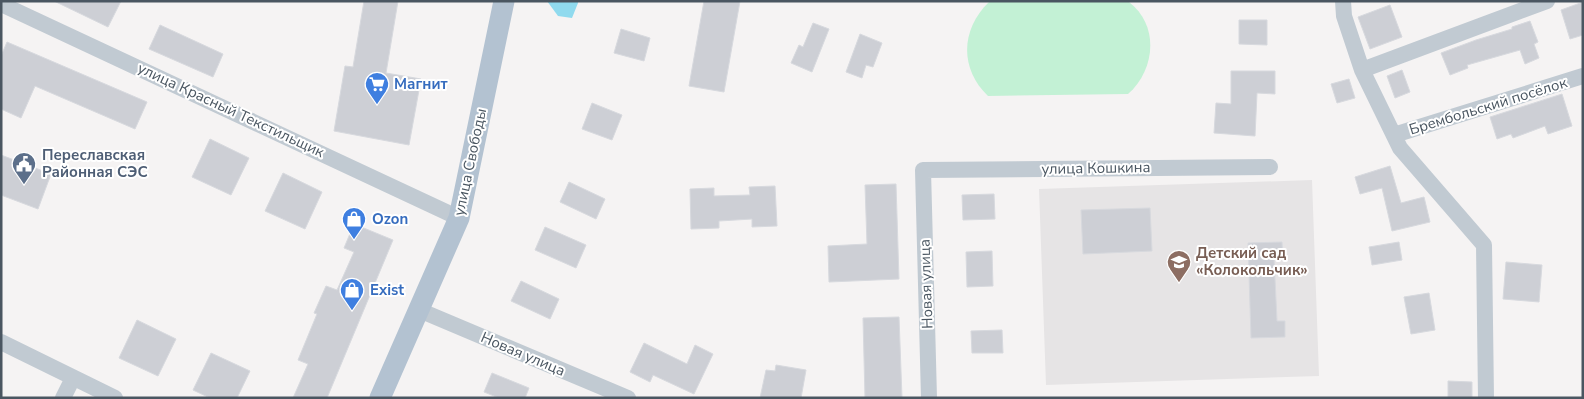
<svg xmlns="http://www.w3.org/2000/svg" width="1584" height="399" font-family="'Nunito Sans',sans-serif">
	<rect width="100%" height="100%" fill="#f5f3f3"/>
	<!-- education -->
	<path fill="#e6e4e5" d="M1312,180l7,196 -273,9 -7,-196z"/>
	<!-- green -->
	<path fill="#c3f1d5" d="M989,2h140c31,24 26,68 -1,92l-140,2c-29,-28 -27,-67 1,-94z"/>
	<!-- water -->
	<path fill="#90daee" d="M547,1h31v2l-6,15 -14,-2z"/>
	<!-- building -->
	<path fill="#cdcfd5" stroke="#d7d9de" d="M54,1h67l-13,26z
		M364,1h34l-12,72 35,6 -12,66 -75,-14 11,-65 8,1z
		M704,1h36l-16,91 -35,-6z
		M1583,2v33l-13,4 -9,-29z
		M1390,5l12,32 -32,12 -12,-32z
		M1239,20h28v25l-28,-1z
		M1530,21l8,21 -4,2 5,14 -14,6 -5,-14 -53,15 1,3 -18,7 -9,-22 35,-13 36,-11v-2z
		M813,23l16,6 -17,43 -21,-9 8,-18 4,2z
		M160,25l63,29 -10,23 -64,-28z
		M621,29l29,9 -6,23 -30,-8z
		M860,34l22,9 -9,24 -7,-2 -4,13 -16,-6z
		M7,42l140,60 -12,27 -100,-43 -14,32 -20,-9v-53z
		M1402,70l8,22 -15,6 -8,-22z
		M1231,71h44v23l-18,-1 -2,43 -41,-3 2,-30 15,1z
		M1349,79l6,19 -18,5 -6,-19z
		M1562,94l10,32 -24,8 -3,-8 -32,12 -2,-4 -14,5 -7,-22z
		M592,103l30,12 -10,25 -30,-11z
		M210,139l39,19 -18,37 -39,-18z
		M1,155l50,19 -13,35 -37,-14z
		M1390,166l11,37 23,-6 6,25 -38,9 -10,-43 -22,6 -5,-17z
		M283,173l39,19 -17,37 -40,-18z
		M569,182l36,17 -9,20 -36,-17z
		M896,184l3,95 -70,3 -1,-36 39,-2 -2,-59z
		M775,186l2,40 -25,1v-8l-33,2v7l-28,1 -1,-40 24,-1v8l36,-1 -1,-8z
		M994,194l1,25 -32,1 -1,-25z
		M1150,208l2,43 -69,3 -2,-44z
		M354,224l39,16 -66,158h-34l15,-34 -10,-4 19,-46 -3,-1 12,-27 11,4 17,-38 -10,-4z
		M545,227l41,18 -10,23 -41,-18z
		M1282,242l1,16h-9l3,63h8v16l-34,1 -3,-95z
		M1399,242l3,18 -30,5 -3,-18z
		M992,251l1,35 -26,1 -1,-35z
		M1506,262l36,3 -3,37 -36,-3z
		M521,281l38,18 -9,20 -39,-18z
		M1429,293l6,37 -24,4 -7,-37z
		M899,317l3,81h-37l-2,-80z
		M137,320l39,19 -18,37 -39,-18z
		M1002,330l1,23h-31l-1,-22z
		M644,343l43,21 8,-19 18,9 -19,40 -41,-19 -3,7 -20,-10z
		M211,353l39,18 -13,27h-27l-17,-8z
		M776,365l30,5 -5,28h-41l6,-28 9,1z
		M492,373l37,15 -4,10h-26l-15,-6z
		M1448,381l24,1v16h-24z"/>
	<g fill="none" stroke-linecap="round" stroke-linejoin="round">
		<!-- minor -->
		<path stroke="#c1cad2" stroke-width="16" d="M1343,1l1,15 18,54 38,78 84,97 2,153
			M1,4l458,214
			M1362,70l185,-69
			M1394,135l189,-59
			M419,310l209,88
			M1,342l114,56
			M63,398l10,-20
			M929,398l-6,-228 347,-3"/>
		<!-- major -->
		<path stroke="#b3c2d1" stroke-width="21" d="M380,398l79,-180 45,-217"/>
	</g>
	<!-- icons -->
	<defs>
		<g id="supermarket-pin" transform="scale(1.25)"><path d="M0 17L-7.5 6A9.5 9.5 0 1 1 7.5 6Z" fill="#3f7fe0" stroke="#fff"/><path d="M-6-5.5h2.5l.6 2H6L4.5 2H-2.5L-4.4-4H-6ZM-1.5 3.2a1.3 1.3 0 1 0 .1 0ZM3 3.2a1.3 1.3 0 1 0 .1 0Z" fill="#fff"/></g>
		<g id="civic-pin" transform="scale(1.25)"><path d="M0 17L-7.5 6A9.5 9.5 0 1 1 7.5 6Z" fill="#5c6f8a" stroke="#fff"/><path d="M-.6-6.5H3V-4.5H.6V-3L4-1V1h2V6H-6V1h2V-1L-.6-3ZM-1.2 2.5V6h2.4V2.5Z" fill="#fff"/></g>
		<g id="shop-pin" transform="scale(1.25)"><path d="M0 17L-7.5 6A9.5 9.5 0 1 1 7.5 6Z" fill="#3f7fe0" stroke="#fff"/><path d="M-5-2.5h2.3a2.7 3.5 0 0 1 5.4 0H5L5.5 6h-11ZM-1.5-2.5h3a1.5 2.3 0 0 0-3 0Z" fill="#fff"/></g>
		<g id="school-pin" transform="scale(1.25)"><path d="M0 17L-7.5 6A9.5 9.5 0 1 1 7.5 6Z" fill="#8d6e63" stroke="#fff"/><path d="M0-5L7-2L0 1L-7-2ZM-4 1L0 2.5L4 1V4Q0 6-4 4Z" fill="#fff"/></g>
	</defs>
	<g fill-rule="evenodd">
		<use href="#supermarket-pin" x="377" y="84"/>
		<use href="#civic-pin" x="24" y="164"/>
		<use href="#shop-pin" x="354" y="219"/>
		<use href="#school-pin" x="1179" y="262"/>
		<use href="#shop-pin" x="352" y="290"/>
	</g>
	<g text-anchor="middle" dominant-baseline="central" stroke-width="4" stroke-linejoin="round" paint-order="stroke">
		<!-- shop labels -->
		<g font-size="15" font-weight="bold" fill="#366cbe" stroke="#fff" text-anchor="start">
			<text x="394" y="84">Магнит</text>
			<text x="372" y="219">Ozon</text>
			<text x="370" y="290">Exist</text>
		</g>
		<!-- street labels -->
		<g font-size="15" fill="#4a5661" stroke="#fff">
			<text transform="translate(1488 106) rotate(-17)">Брембольский посёлок</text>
			<text transform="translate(231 110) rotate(25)">улица Красный Текстильщик</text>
			<text transform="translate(470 162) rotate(-78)">улица Свободы</text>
			<text transform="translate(1096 168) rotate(-1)">улица Кошкина</text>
			<text transform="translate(926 284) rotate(-92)">Новая улица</text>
			<text transform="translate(523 354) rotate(23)">Новая улица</text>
		</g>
		<!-- service labels -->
		<g font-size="15" font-weight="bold" fill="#4e5e75" stroke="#fff" text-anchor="start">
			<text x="42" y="155">Переславская<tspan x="42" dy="17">Районная СЭС</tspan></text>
		</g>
		<!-- education labels -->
		<g font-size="15" font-weight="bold" fill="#785e54" stroke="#fff" text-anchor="start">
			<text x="1196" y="253">Детский сад<tspan x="1196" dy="17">«Колокольчик»</tspan></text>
		</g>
	</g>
	<!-- border -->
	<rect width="1584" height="399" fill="none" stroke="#4a5661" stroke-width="5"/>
</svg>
